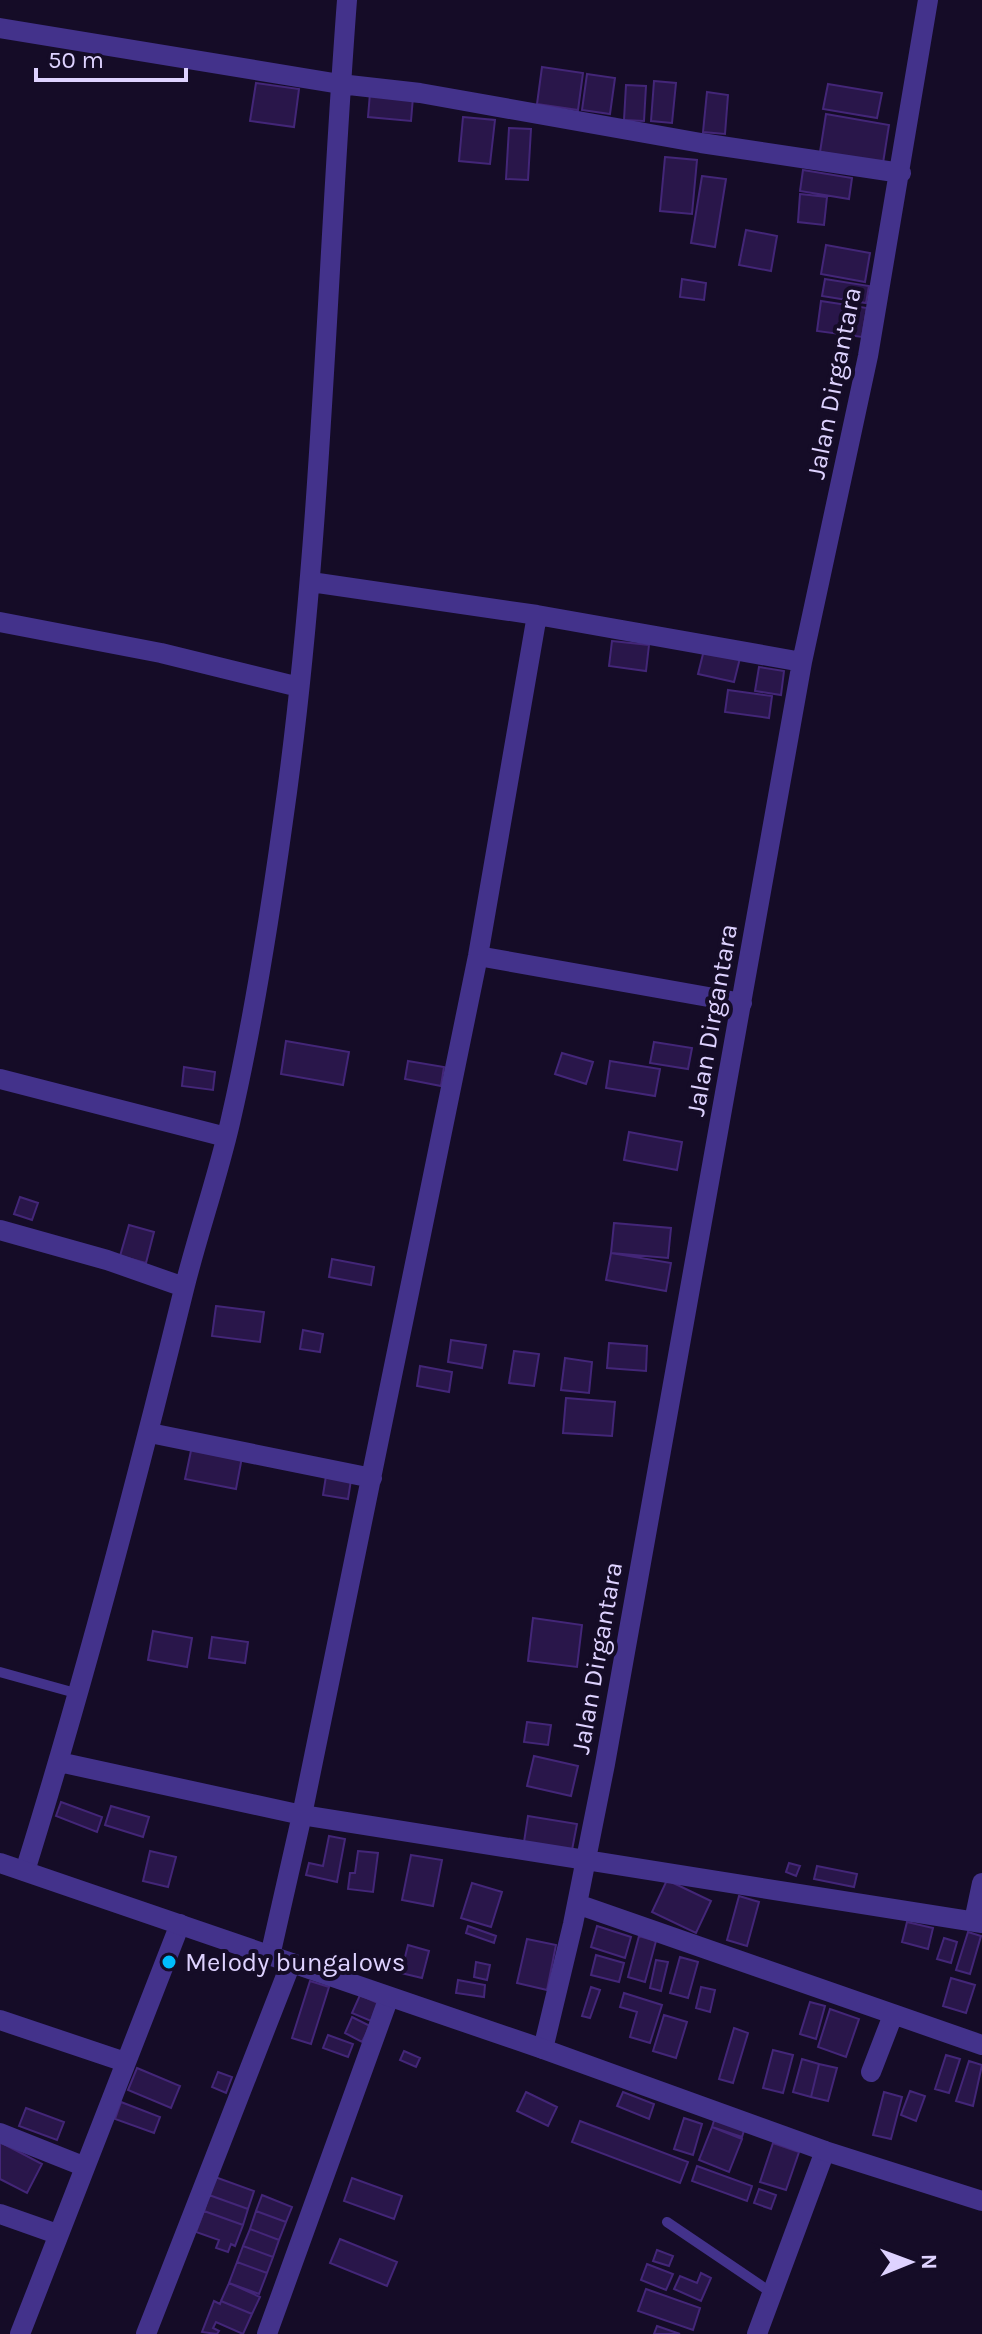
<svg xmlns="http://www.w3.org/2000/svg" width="982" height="2334" font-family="Karla,sans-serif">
	<rect width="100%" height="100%" fill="#150c27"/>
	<!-- building -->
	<path fill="#29164a" stroke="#432678" stroke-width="2" d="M542,67l41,6 -5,37 -41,-6z
		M587,74l28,4 -5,36 -28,-4z
		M654,81l22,2 -4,40 -21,-2z
		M256,83l43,6 -5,38 -44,-6z
		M828,84l54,9 -5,25 -54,-9z
		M626,85l20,1 -2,35 -20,-1z
		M707,92l21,3 -3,39 -22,-2z
		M370,93l43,4 -2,24 -43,-4z
		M826,114l63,11 -6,38 -63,-11z
		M463,117l32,3 -5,44 -31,-3z
		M509,128l22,1 -3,51 -22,-1z
		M665,157l32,3 -5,54 -32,-3z
		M803,170l49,8 -3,21 -49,-8z
		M702,176l24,3 -11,68 -24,-4z
		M800,194l27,3 -3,28 -26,-3z
		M746,230l31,6 -6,35 -32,-6z
		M826,245l44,8 -5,29 -44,-8z
		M682,279l24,4 -2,17 -24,-3z
		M825,279l44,7 -3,17 -44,-7z
		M821,301l46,7 -5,29 -45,-6z
		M612,641l37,4 -3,26 -37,-5z
		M704,650l36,8 -6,24 -36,-8z
		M759,667l25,4 -3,24 -26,-4z
		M728,690l44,6 -3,22 -44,-6z
		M286,1041l63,11 -6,33 -62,-11z
		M654,1042l38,6 -4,21 -38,-6z
		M562,1053l31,9 -7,22 -31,-10z
		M408,1061l36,6 -3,19 -36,-7z
		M610,1061l50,8 -5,27 -49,-8z
		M184,1067l31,5 -2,18 -31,-4z
		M629,1132l53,10 -5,28 -53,-10z
		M20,1197l18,6 -6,17 -18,-6z
		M614,1223l57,5 -3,30 -57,-5z
		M129,1225l25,7 -8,31 -26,-7z
		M611,1253l60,10 -5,28 -60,-11z
		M332,1259l42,8 -3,18 -42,-8z
		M216,1306l48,6 -4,30 -48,-6z
		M303,1330l20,4 -3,18 -20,-3z
		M451,1340l35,5 -4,23 -34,-6z
		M609,1343l38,3 -1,25 -39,-3z
		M514,1351l25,3 -5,32 -25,-3z
		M565,1358l27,4 -3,31 -28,-3z
		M420,1366l32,6 -3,20 -32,-6z
		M566,1398l49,4 -3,34 -49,-3z
		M192,1446l50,11 -6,32 -51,-10z
		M326,1476l25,4 -3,19 -25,-4z
		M533,1618l49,7 -5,42 -49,-6z
		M153,1631l39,7 -5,29 -39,-7z
		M212,1637l36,5 -3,21 -36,-5z
		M527,1722l24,3 -3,20 -24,-3z
		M534,1756l44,10 -7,30 -44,-10z
		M61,1802l41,15 -5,15 -41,-16z
		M111,1806l38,11 -6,20 -38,-12z
		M528,1816l49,8 -5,26 -48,-8z
		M329,1836l16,3 -8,43 -31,-7 3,-12 14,3z
		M150,1851l26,6 -8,30 -25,-6z
		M358,1851l20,2 -5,39 -25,-3 2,-16h5z
		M411,1855l31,5 -9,46 -31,-6z
		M789,1863l11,3 -4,10 -10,-4z
		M817,1866l40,8 -3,13 -40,-8z
		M667,1880l44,21 -15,32 -44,-21z
		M472,1883l30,9 -11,35 -30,-9z
		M739,1896l20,6 -12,44 -20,-6z
		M907,1922l26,6 -5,21 -26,-7z
		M468,1926l28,10 -2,7 -28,-10z
		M597,1926l34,11 -6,21 -34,-11z
		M968,1932l13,4 -11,38 -14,-4z
		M639,1936l17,5 -11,41 -17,-5z
		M944,1938l13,4 -6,21 -14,-4z
		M527,1939l29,6 -9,45 -30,-7z
		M408,1945l21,6 -7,27 -21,-5z
		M596,1955l28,8 -5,19 -28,-7z
		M680,1957l18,5 -10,36 -18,-5z
		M656,1960l12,2 -7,29 -11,-3z
		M476,1962l14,3 -3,15 -13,-3z
		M951,1978l24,7 -9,28 -23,-7z
		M458,1980l27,5 -1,12 -28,-4z
		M310,1981l19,6 -18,57 -19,-6z
		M591,1987l9,3 -10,28 -8,-2z
		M701,1987l14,3 -5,22 -14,-4z
		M624,1993l38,12 -12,38 -20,-6 7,-25 -17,-5z
		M360,1995l18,8 -7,18 -19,-8z
		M810,2002l15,4 -9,33 -16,-5z
		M830,2009l29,10 -13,38 -28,-10z
		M664,2015l23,7 -11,36 -23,-7z
		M352,2017l18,9 -8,16 -17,-9z
		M734,2028l14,5 -15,50 -14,-4z
		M328,2035l25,9 -5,13 -25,-9z
		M773,2050l20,5 -10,38 -20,-5z
		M404,2051l16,7 -4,9 -16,-7z
		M946,2055l14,4 -11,34 -14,-4z
		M802,2059l17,5 -8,33 -18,-5z
		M969,2061l13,4 -9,41 -17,-5z
		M819,2064l18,4 -9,33 -17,-4z
		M137,2068l43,18 -9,22 -43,-18z
		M218,2072l14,5 -6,16 -14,-6z
		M910,2091l15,5 -9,25 -15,-6z
		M526,2092l31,15 -9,19 -31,-15z
		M623,2092l31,12 -5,15 -32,-13z
		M884,2092l18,5 -11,42 -18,-4z
		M121,2102l39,15 -6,16 -39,-14z
		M26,2108l38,14 -7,18 -38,-14z
		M716,2114l30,10 -4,13 -30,-10z
		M684,2118l18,6 -9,31 -19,-6z
		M580,2121l108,41 -8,21 -108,-41z
		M712,2127l30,12 -13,33 -30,-12z
		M0,2142l42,22 -15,29 -27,-14z
		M773,2143l26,9 -13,38 -26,-8z
		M697,2166l55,20 -5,15 -55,-20z
		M215,2177l39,14 -6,18 -39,-14z
		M352,2178l50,18 -8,23 -50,-18z
		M759,2189l17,6 -5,14 -17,-6z
		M209,2195l39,14 -5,16 -39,-14z
		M262,2195l30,12 -6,15 -30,-11z
		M204,2211l39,14 -8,21 -4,-2 -3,8 -12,-4 3,-8 -23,-8z
		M256,2211l30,11 -7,18 -29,-11z
		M250,2229l29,11 -6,17 -30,-11z
		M340,2239l57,23 -10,24 -57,-23z
		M243,2246l30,11 -6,16 -30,-11z
		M657,2250l16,6 -4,10 -16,-5z
		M237,2262l30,11 -8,21 -30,-11z
		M647,2264l26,10 -7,16 -25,-10z
		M701,2273l10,5 -10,23 -27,-12 6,-13 17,7z
		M229,2283l31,14 -8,17 -31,-13z
		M646,2289l54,19 -7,22 -55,-19z
		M214,2301l6,3 1,-3 31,13 -9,20 -27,-12 -3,6 6,3 -2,3 -15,-2z
		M657,2326l23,8h-26z"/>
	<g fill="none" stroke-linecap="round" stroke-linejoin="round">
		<!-- service -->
		<path stroke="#43328b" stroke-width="10" d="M0,1672l79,22
			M667,2222l105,71"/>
		<!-- minor -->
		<path stroke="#43328b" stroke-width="20" d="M0,28l340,56 80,9 281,50 200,30
			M311,582l226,33 265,47
			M0,622l161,31 138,34
			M478,956l264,47
			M0,1079l226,58
			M0,1230l107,30 77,27
			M150,1433l222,45
			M59,1762l243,53 680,108
			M25,1871c60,-192 111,-387 159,-582 14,-56 33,-110 46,-166 23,-99 39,-201 53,-302 39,-272 43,-547 64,-821
			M577,1904l405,141
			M974,1921l8,-38
			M270,1956l32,-141 176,-859 59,-341
			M0,2020l125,42
			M543,2049l30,-125 32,-160 197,-1102 66,-306 60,-356
			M871,2072l22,-57
			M0,2133l83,33
			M0,2214l57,20
			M20,2334l160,-410
			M146,2334l145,-371
			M267,2334l122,-337
			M757,2334l68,-183"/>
		<!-- tertiary -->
		<path stroke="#43328b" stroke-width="20" d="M0,1863l543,186 282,102 157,50"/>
	</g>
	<!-- markers -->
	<circle fill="#00bdfd" stroke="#150c27" stroke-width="3" cx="169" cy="1962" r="8"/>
	<g text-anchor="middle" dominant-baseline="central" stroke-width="8" stroke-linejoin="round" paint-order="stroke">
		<!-- street labels -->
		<g font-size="26" fill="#ded2ff" stroke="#150c27">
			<text transform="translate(834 383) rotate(-79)">Jalan Dirgantara</text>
			<text transform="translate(712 1020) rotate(-80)">Jalan Dirgantara</text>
			<text transform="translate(597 1658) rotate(-80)">Jalan Dirgantara</text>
		</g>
		<!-- poi labels -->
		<g font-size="26" fill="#ded2ff" stroke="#150c27" text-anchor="start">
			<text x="185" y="1962">Melody bungalows</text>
		</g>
	</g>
	<!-- north arrow -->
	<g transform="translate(910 2262) rotate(89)" stroke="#150c27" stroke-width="6" paint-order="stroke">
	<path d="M0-6L14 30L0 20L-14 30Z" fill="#ded2ff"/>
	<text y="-12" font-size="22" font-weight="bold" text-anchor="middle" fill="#ded2ff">N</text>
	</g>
	<!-- scale -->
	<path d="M36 68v12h150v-12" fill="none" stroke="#ded2ff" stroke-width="4"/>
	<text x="48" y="68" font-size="24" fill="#ded2ff" stroke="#150c27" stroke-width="6" paint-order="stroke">50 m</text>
</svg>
